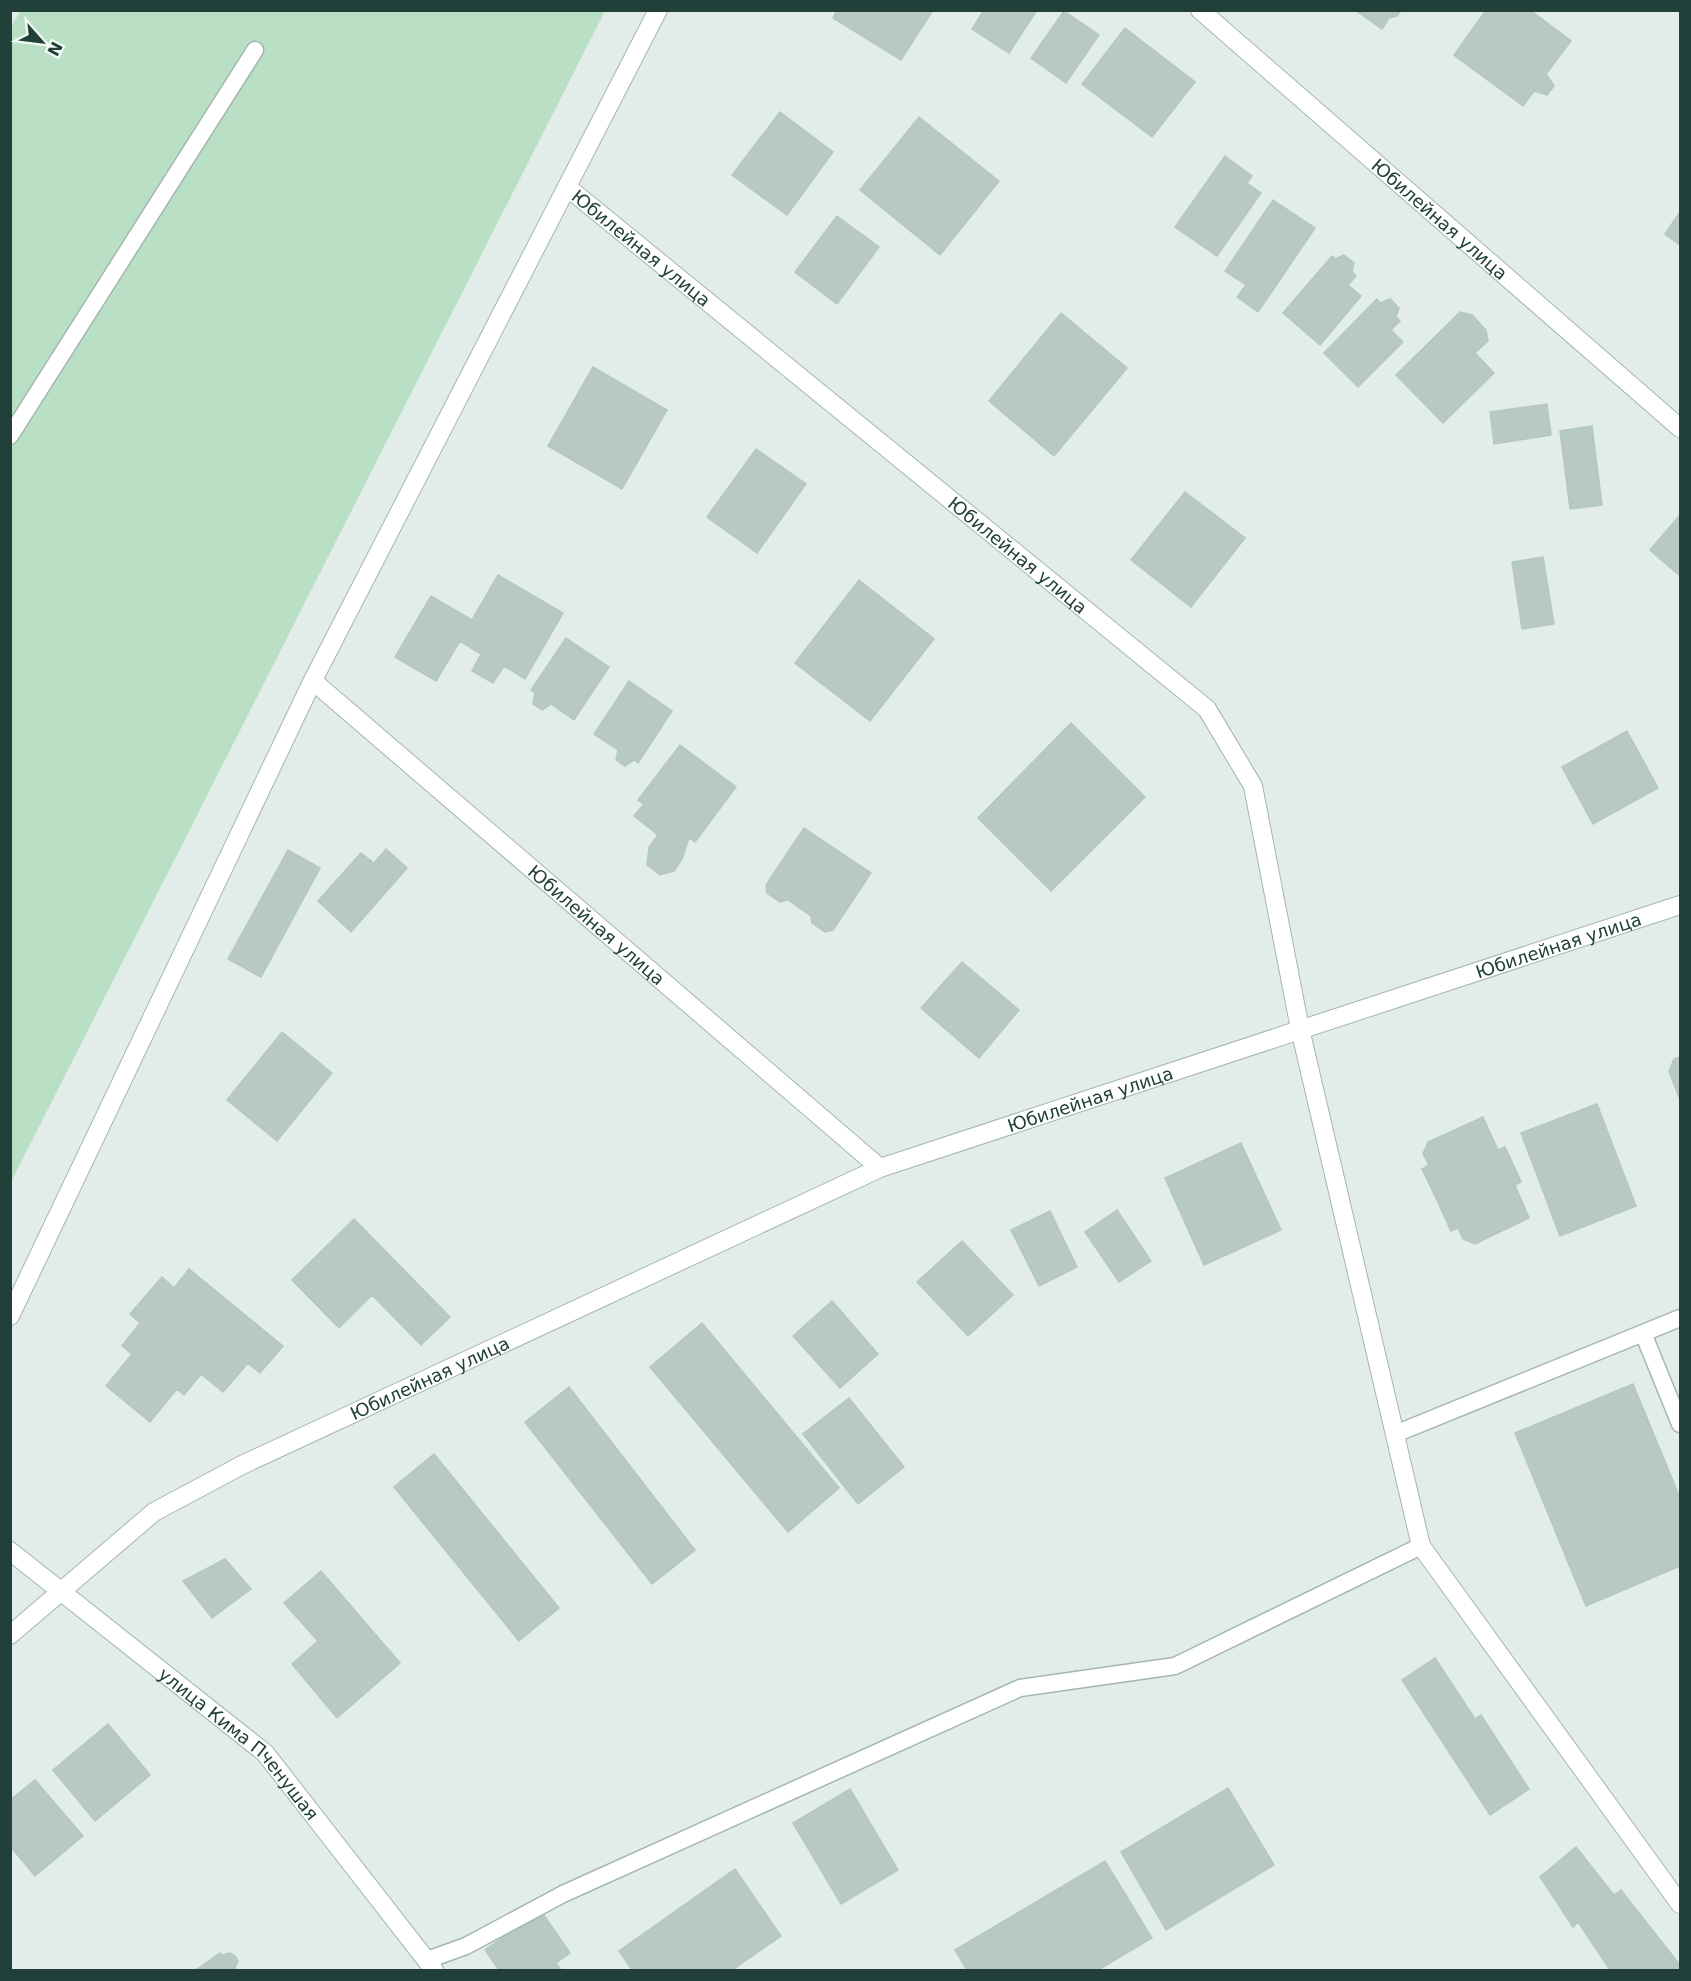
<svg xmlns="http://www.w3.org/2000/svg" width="1691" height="1981" font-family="'DejaVu Sans',sans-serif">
	<rect width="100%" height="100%" fill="#e2ede9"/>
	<!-- green -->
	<path fill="#b9e0c5" d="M21,10l584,1 -594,1171v-1155z"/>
	<!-- building -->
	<path fill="#b7c9c2" stroke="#b4c8c0" stroke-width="1.5" d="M837,10h96l-32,50 -68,-42z
		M984,10h53l-28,43 -37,-24z
		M1355,10h46l-4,6 -8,2 -7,11z
		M1486,10h44l41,31 -25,33 8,12 -7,9 -13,-4 -11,15 -69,-51z
		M1064,11l35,24 -33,48 -35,-25z
		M1125,28l70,54 -43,55 -70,-53z
		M780,112l53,40 -46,63 -55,-40z
		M919,117l80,64 -59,74 -80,-65z
		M1225,156l27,20 -5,7 14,10 -44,63 -42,-29z
		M1273,200l42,28 -57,84 -21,-15 9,-12 -21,-14z
		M1680,212v33l-15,-11z
		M837,216l42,31 -42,57 -42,-32z
		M1344,255l10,8 -2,9 4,4 -8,9 13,11 -41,49 -37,-32 49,-57 3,3z
		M1377,299l3,4 10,-4 9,9 -3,9 4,4 -9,9 12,12 -45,45 -34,-34z
		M1460,312l12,3 14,15 2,11 -13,12 19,20 -51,50 -47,-48z
		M1061,313l66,55 -73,88 -65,-55z
		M593,367l74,43 -45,79 -74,-43z
		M1547,404l4,31 -57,9 -4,-32z
		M1592,426l10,79 -32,4 -10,-78z
		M756,449l50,35 -49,69 -50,-36z
		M1185,492l60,46 -54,69 -60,-47z
		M1680,515v61l-30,-26z
		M1543,557l11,67 -32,5 -10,-67z
		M498,575l65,38 -38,66 -21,-13 -11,17 -21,-12 9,-17 -21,-13 -24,40 -41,-24 36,-61 41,24z
		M859,580l75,59 -64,82 -75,-58z
		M566,638l43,29 -35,53 -23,-16 -9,6 -9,-6 2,-11 -4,-3z
		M629,681l43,30 -34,52 -4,-3 -9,6 -9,-6 2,-10 -24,-16z
		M1071,723l74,74 -94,94 -73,-73z
		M1627,731l31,57 -65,36 -31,-57z
		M680,745l56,42 -41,55 -6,-4 -7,21 -8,12 -14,4 -13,-10 2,-18 9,-12 -24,-19 10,-12 -6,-4z
		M804,828l67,45 -38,57 -8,2 -13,-9 -1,-7 -23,-16 -8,2 -13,-9 -1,-8z
		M386,849l21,19 -56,64 -33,-31 43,-48 13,10z
		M288,850l32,18 -59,109 -33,-18z
		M962,962l57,48 -40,48 -58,-50z
		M282,1032l50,41 -55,68 -50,-41z
		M1680,1057v43l-11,-29 5,-12z
		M1597,1104l39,102 -76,30 -39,-103z
		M1483,1117l15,33 7,-3 8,17 -76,36 -15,-31 7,-4 -6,-11 5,-12z
		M1241,1143l40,87 -77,35 -39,-87z
		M1513,1164l8,18 -6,3 14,33 -54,26 -12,-5 -5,-11 -7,3 -14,-31z
		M1117,1210l34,51 -32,21 -34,-50z
		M1050,1211l27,56 -38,19 -28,-56z
		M354,1219l96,98 -29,28 -49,-50 -33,33 -47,-48z
		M962,1241l51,54 -45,41 -51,-54z
		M189,1269l94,77 -23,27 -12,-10 -25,29 -22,-18 -17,21 -7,-6 -27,33 -44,-36 26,-32 -10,-8 18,-23 -10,-9 32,-37 12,11z
		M832,1301l46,53 -38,34 -47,-52z
		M702,1323l137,165 -51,44 -138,-165z
		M1633,1384l47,114v68l-94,40 -71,-173z
		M569,1387l126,163 -43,34 -127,-162z
		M849,1398l55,69 -46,37 -55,-70z
		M434,1454l125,154 -40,33 -125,-154z
		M225,1559l26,30 -39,29 -29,-37z
		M321,1571l79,92 -63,55 -45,-54 26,-23 -34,-38z
		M1435,1658l40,61 6,-4 48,74 -39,26 -88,-135z
		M108,1724l42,51 -55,46 -42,-51z
		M35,1780l48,56 -48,40 -25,-30v-46z
		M1228,1788l46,77 -108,65 -45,-78z
		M850,1789l48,81 -57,34 -48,-81z
		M1576,1847l38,48 7,-5 59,75v5h-70l-32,-48 -5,5 -33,-50z
		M1105,1861l47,77 -54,32h-131l-12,-20z
		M735,1869l46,67 -49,34h-100l-13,-19z
		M541,1911l29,42 -14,10 5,7h-62l-14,-20z
		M220,1953l2,2 8,-2 5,3 3,5 -4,9h-38z"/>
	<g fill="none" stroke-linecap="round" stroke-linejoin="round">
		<!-- lane casing -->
		<g stroke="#a4b6b1" stroke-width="19">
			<path id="lane" d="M10,436l245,-386
				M1643,1333l37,91
				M1395,1434l285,-116
				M427,1960l39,-14 97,-52 457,-206 155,-22 246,-120"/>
		</g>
		<!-- street casing -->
		<g stroke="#a4b6b1" stroke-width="20">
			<g id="street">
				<path id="s1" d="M1200,10l480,418"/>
				<path id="s2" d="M567,187l640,522 46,77 47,243 121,517 259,358"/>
				<path id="s3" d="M313,681l567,487"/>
				<path d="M10,1316l301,-632 347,-674"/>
				<path id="s4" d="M10,1635l144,-123 88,-47 638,-297 800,-263"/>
			</g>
		</g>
		<!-- secondary casing -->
		<g stroke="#9fbab2" stroke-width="20">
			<g id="secondary">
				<path id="s5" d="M10,1551l255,202 169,217"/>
			</g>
		</g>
		<!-- lane -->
		<use href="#lane" stroke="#fff" stroke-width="16"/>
		<!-- street -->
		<use href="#street" stroke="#fff" stroke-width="18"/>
		<!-- secondary -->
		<use href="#secondary" stroke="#fff" stroke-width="18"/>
	</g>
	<g text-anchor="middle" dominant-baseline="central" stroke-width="5" stroke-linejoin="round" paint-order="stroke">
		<!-- street labels -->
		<g font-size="18" fill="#204039" stroke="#f3faf6">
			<text stroke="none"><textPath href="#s1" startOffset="318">Юбилейная улица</textPath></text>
			<text stroke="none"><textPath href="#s2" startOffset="96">Юбилейная улица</textPath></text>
			<text stroke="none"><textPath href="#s2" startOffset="582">Юбилейная улица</textPath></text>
			<text stroke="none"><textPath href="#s3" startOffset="374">Юбилейная улица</textPath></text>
			<text stroke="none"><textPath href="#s4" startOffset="1707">Юбилейная улица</textPath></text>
			<text stroke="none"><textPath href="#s4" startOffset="1214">Юбилейная улица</textPath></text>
			<text stroke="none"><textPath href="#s4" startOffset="496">Юбилейная улица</textPath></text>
			<text stroke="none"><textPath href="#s5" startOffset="300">улица Кима Пченушая</textPath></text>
		</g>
	</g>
	<!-- border -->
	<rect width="1691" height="1981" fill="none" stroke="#204039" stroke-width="24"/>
	<!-- north arrow -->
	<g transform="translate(42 42) rotate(118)" stroke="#f3faf6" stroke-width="4.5" paint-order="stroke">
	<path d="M0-4.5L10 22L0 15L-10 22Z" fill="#204039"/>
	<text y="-9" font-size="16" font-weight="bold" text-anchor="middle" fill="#204039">N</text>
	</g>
</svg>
